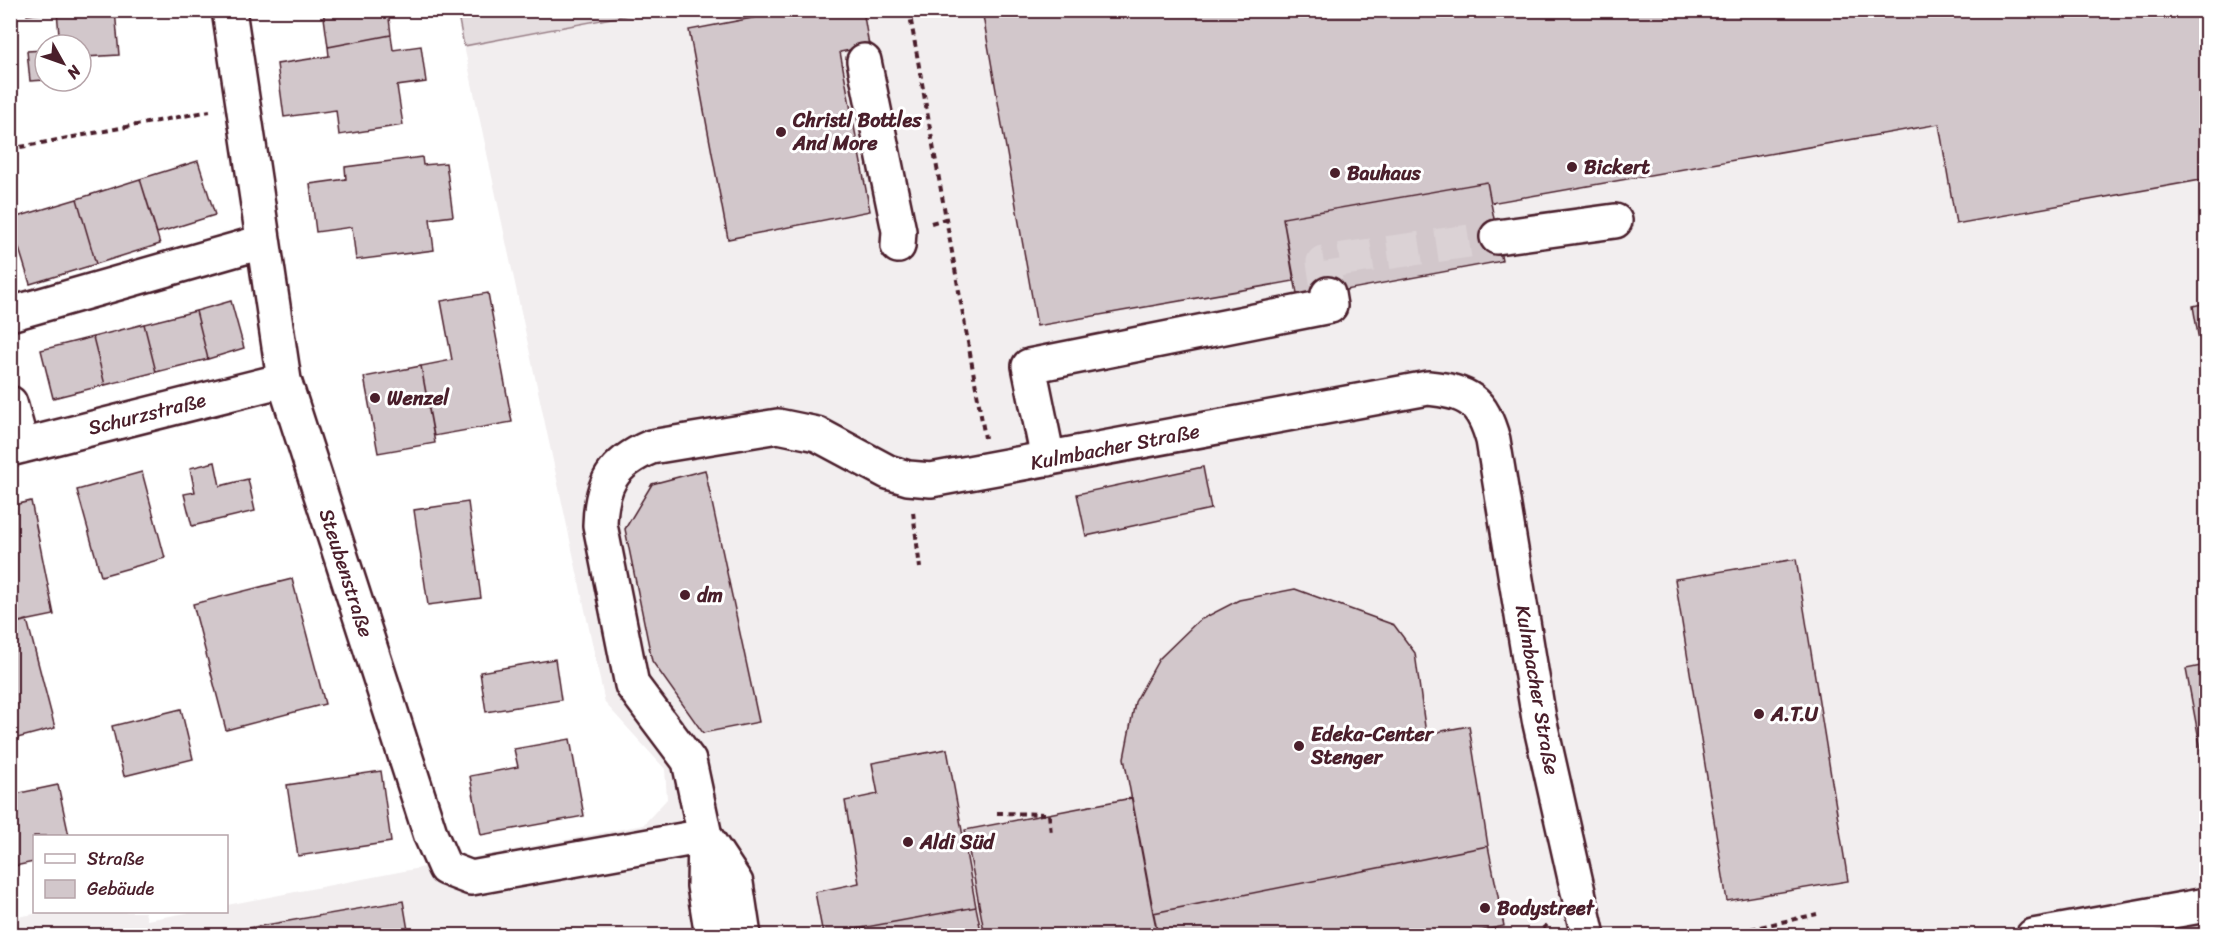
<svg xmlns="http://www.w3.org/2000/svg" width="2217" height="946" font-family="Sriracha,sans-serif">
	<rect width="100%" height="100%" fill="#fff"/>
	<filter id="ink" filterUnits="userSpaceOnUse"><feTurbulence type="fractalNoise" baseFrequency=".0167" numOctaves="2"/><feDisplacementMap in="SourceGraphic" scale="12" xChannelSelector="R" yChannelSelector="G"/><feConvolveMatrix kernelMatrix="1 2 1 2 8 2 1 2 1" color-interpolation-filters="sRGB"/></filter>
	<g filter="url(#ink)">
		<!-- built -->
		<path fill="#f2eeef" d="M649,10l1557,1v880l-241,45h-346l-4,-3 -58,3h-1546v-18l35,-6h99l2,8 45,-8h34l1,-7 416,-80 24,-26 -2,-30 -60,-66 -141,-657z"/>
		<!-- green -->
		<path fill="#e5dee0" stroke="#987e86" stroke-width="1.5" d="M457,10h192v1l-185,35z
			M2206,916v13l-36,6 -70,1z"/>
		<!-- building -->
		<path fill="#d2c7cb" stroke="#4a1f2b" stroke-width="1.5" d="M27,10h88l4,45 -34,2 2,19h-6v-31h-21l-3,-33 -30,3z
			M323,10h65l3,25 -63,12z
			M794,10h69l6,36 -29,6 30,159 -142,28 -39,-209z
			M982,10h1224v169l-250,45 -17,-100 -448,79 -4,-21 -204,36 11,63 -257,45z
			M391,35l2,15 28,-4 5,36 -29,4 6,39 -64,10 -3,-25 -52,7 -7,-53 52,-8 -1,-9z
			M45,50v30l-15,1 -3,-30z
			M422,157l1,8 23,-2 7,53 -23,3 4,31 -78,10 -4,-33 -36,5 -6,-48 36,-5 -1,-12z
			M198,161l17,54 -58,18 -17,-54z
			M140,179l20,65 -64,20 -19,-65z
			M1487,182l15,79 -204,38 -15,-81z
			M77,199l19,65 -66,20 -20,-65z
			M488,293l24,129 -78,14 -13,-70 31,-6 -11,-59z
			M231,301l13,47 -36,11 -12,-48z
			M2206,303v78l-13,-75z
			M196,311l12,48 -52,13 -12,-48z
			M144,324l12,48 -51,13 -12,-48z
			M93,337l12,48 -52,13 -12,-48z
			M421,366l14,77 -57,10 -14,-76z
			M215,462l5,24 28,-7 7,32 -63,15 -8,-32 11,-2 -5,-24z
			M1203,467l8,42 -125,27 -9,-42z
			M705,470l54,252 -56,11 -51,-72 -27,-132 27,-45z
			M142,472l23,86 -64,18 -24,-86z
			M31,501l23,114 -44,9v-118z
			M468,502l13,96 -53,7 -14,-95z
			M1796,559l52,322 -121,20 -52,-322z
			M292,579l33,125 -99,26 -33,-126z
			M1295,589l99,36 21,28 11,81 43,-8 19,120 -335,67 -29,-155 11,-56 24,-43 39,-38 41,-21z
			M27,620l28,108 -45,12v-116z
			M555,659l6,41 -75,12 -6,-40z
			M2206,665v112l-20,-108z
			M181,709l12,50 -69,17 -12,-50z
			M570,739l14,77 -103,19 -11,-59 48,-9 -4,-18z
			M947,749l29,158 -153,28 -8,-43 44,-9 -14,-82 33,-7 -6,-31z
			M381,771l10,71 -93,14 -11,-71z
			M58,785l11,51h-35v26l-24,5v-72z
			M1132,798l26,138h-173l-20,-106z
			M1488,846l16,80 -46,10h-300l-5,-23z
			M403,901l6,35h-207z
			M976,907l6,29 -159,-1z"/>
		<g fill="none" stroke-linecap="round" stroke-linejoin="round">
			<!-- minor-tunnel -->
			<path stroke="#dbd2d5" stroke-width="33" stroke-dasharray="33 16" stroke-linecap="butt" d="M1328,294l-5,-32 174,-25"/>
			<!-- minor casing -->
			<g stroke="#4a1f2b" stroke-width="38">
				<path id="minor" d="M229,10l55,370 147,456 14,32 26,10 234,-42
					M864,61l35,170 -1,15
					M1497,237l118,-16
					M10,314l252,-72
					M10,403l12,43
					M10,449l274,-69
					M1048,459l-19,-93 301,-60 -2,-12
					M705,836l31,47 8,53
					M712,936l-8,-50 1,-50 -16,-75 -57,-76 -32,-160c1,-40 12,-62 51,-78l127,-21 39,8 71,38 20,6 23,2 497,-92c40,4 54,12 65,52l46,279 49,217"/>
			</g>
			<!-- major casing -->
			<g stroke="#4a1f2b" stroke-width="38">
				<path id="major" d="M2033,936l173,-31"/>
			</g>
			<!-- path -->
			<path stroke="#4a1f2b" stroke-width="4" stroke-dasharray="6 4.5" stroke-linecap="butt" d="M909,10l76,428
				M10,149l200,-38
				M931,223l14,-4
				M913,512l7,56
				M997,813l52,1 2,20
				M1535,936l15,-14
				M1720,936l97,-22"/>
			<!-- minor -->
			<use href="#minor" stroke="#fff" stroke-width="33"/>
			<!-- major -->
			<use href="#major" stroke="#fff" stroke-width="33"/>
		</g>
	</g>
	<!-- markers -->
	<g fill="#4a1f2b" stroke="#fff" stroke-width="2">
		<circle cx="781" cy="132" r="6"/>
		<circle cx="1572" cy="167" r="6"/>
		<circle cx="1335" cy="173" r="6"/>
		<circle cx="375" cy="398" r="6"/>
		<circle cx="685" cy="595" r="6"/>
		<circle cx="1759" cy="714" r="6"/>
		<circle cx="1299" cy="746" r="6"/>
		<circle cx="908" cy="842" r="6"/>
		<circle cx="1485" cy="908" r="6"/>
	</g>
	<g text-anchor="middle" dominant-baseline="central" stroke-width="6" stroke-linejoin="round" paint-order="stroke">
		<!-- poi labels -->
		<g font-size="20" font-weight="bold" fill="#4a1f2b" stroke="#fff" text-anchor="start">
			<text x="793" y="120">Christl Bottles<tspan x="793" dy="23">And More</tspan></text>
			<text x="1584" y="167">Bickert</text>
			<text x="1347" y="173">Bauhaus</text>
			<text x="387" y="398">Wenzel</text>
			<text x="697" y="595">dm</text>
			<text x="1771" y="714">A.T.U</text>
			<text x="1311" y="734">Edeka-Center<tspan x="1311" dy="23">Stenger</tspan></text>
			<text x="920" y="842">Aldi Süd</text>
			<text x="1497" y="908">Bodystreet</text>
		</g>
		<!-- street labels -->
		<g font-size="20" fill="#4a1f2b" stroke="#fff">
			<text transform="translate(147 414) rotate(-14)">Schurzstraße</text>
			<text transform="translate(1115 447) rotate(-11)">Kulmbacher Straße</text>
			<text transform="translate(346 573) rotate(72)">Steubenstraße</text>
			<text transform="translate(1537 690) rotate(80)">Kulmbacher Straße</text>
		</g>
	</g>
	<!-- margin -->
	<rect width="2217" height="946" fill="none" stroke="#fff" stroke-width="36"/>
	<rect x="18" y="18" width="2181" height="910" fill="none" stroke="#4a1f2b" stroke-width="2" filter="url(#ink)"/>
	<!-- legend -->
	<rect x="33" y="835" width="195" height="78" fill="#ffffff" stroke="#b7a5aa" stroke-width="1.5"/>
	<rect x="45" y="854" width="30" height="9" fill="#ffffff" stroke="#b7a5aa" stroke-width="1.5"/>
	<text x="87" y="865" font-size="18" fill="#4a1f2b">Straße</text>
	<rect x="45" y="880" width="30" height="18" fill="#d2c7cb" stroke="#b7a5aa" stroke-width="1.5"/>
	<text x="87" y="895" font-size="18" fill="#4a1f2b">Gebäude</text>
	<!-- north arrow -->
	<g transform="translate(63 63) rotate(130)"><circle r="28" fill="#ffffff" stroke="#b7a5aa" stroke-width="1.5"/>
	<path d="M0-4.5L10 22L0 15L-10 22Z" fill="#4a1f2b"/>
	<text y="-9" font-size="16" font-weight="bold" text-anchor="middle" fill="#4a1f2b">N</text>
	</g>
</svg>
